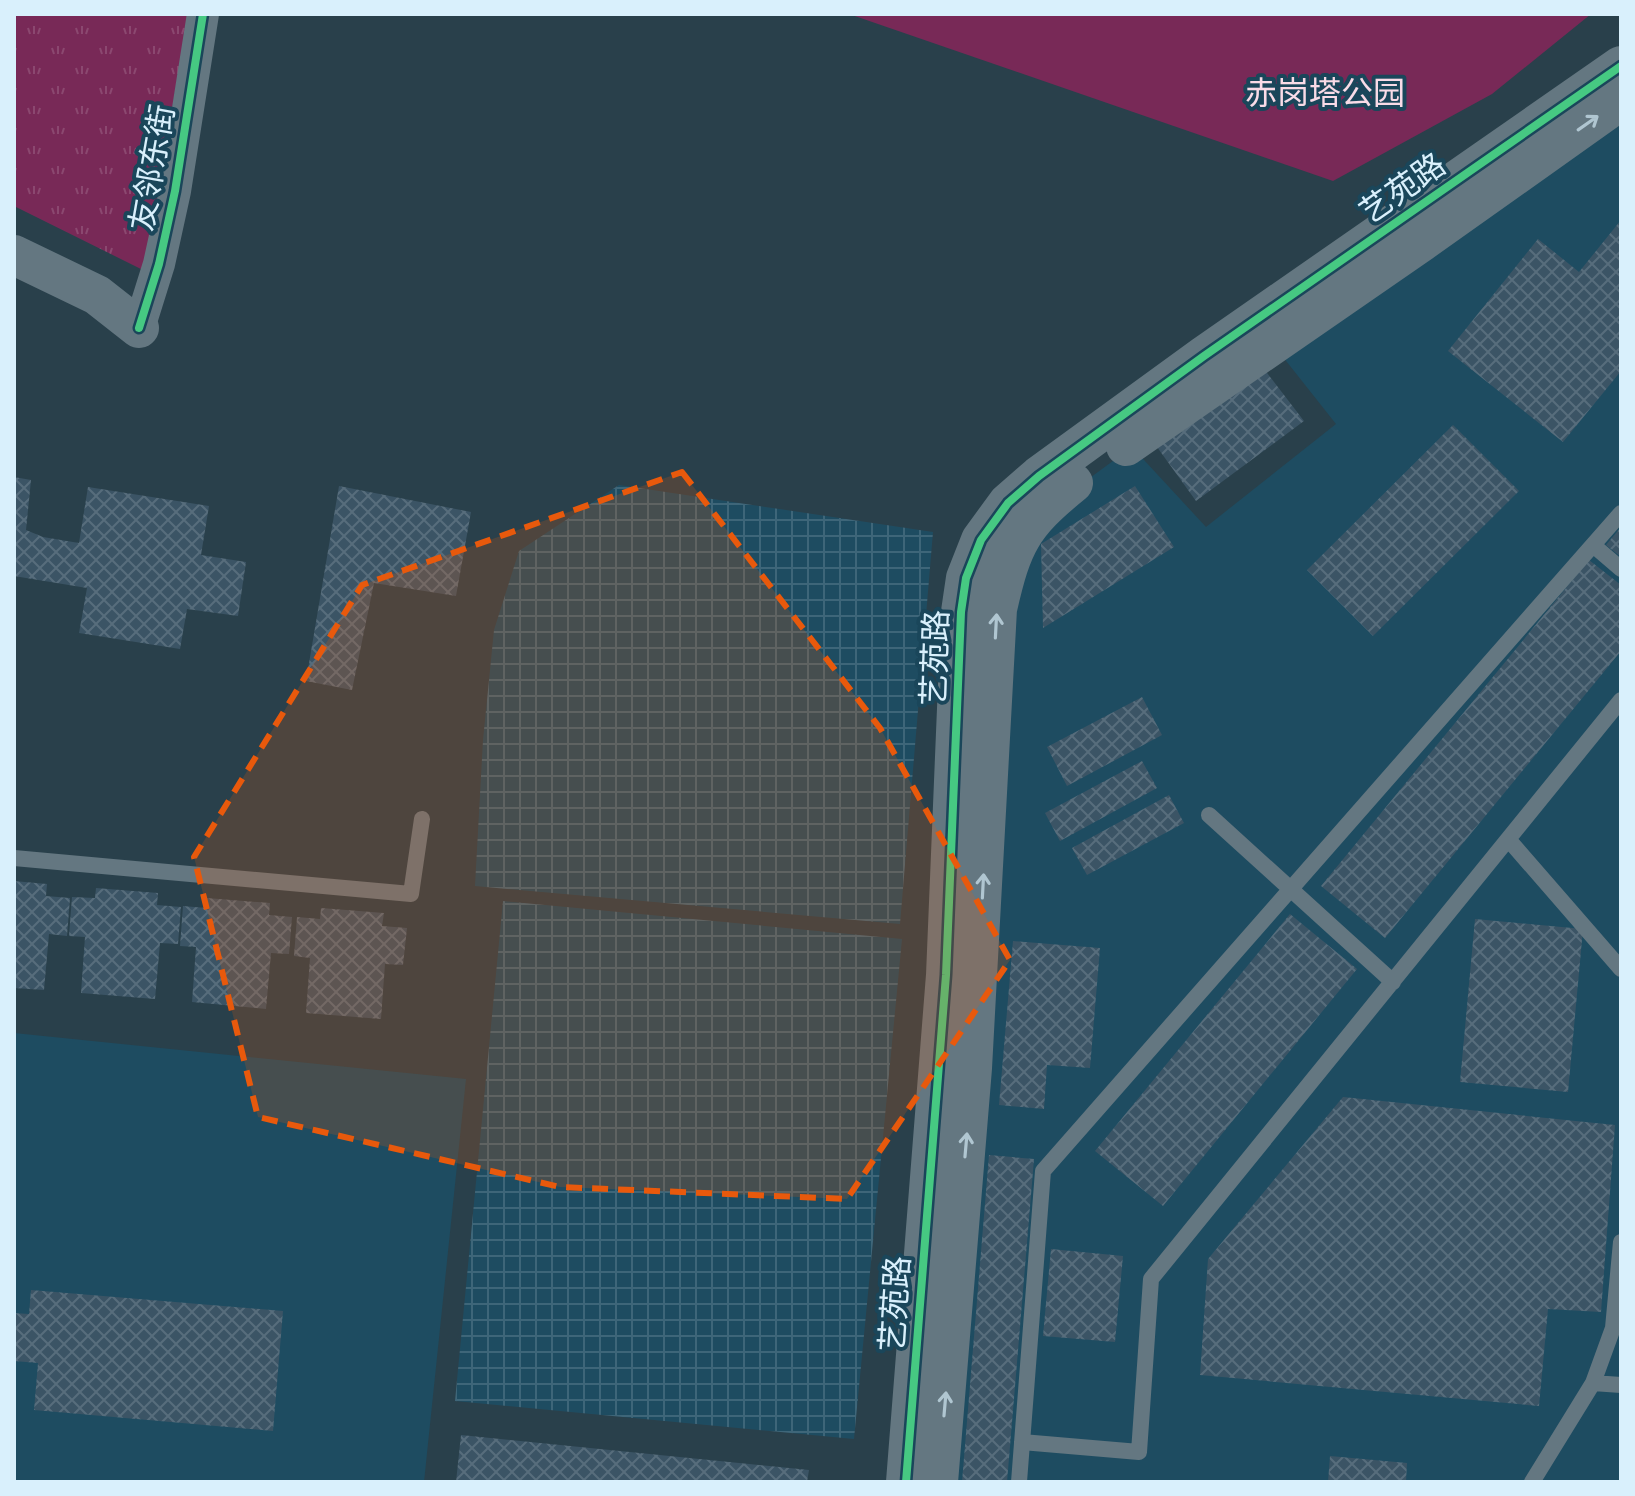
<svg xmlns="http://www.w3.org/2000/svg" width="1635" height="1496" font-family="'Alegreya Sans','Noto Sans SC',sans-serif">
	<defs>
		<pattern id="industrial-grid" width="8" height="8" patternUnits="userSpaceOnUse" patternTransform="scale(2)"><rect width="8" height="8" fill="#1e4c61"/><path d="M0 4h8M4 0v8" fill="none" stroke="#3e6679"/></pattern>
		<pattern id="grass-tufts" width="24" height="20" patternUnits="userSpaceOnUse" patternTransform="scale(2)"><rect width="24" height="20" fill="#782957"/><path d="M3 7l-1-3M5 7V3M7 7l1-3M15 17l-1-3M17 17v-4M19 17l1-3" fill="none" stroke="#8b4870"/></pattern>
		<pattern id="building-cross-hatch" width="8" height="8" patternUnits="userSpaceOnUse" patternTransform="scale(2)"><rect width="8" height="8" fill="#3b5465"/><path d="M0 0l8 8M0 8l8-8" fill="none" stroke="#576d7c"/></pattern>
	</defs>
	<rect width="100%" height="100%" fill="#29404b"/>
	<!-- built -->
	<path fill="#1e4c61" d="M1621,108v1374h-673l55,-868 50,-109 79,-58 74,80 130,-103 -57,-72z
		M14,1033l452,46 -42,403h-410z"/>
	<!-- industrial -->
	<path fill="url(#industrial-grid)" d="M619,485l314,47 -33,392 -425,-38 8,-146 11,-110 25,-79z
		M503,901l399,38 -48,500 -399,-38z"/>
	<!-- grass -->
	<path fill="url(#grass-tufts)" d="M14,14h174l-43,257 -131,-65z"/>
	<!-- park -->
	<path fill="#782957" d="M849,14h742l-99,80 -159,87z"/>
	<!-- building -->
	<path fill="url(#building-cross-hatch)" d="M1621,220v151l-58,71 -115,-91 90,-112 41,33z
		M1264,369l40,52 -108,80 -39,-54z
		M1453,425l66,66 -146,145 -66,-66z
		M14,477l17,3 -5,50 17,7 36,6 9,-56 121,19 -8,49 45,7 -8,54 -51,-7 -7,40 -101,-16 8,-45 -73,-12z
		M339,486l132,26 -15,84 -82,-13 -22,107 -46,-9z
		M1135,486l39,61 -131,81 -2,-84z
		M1621,527v30l-15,-12z
		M1589,560l32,25v66l-236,287 -64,-52z
		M1142,697l20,38 -95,51 -20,-39z
		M1142,761l15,27 -97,53 -15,-28z
		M1169,795l15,28 -97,52 -15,-27z
		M14,881l33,3 -1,12 24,2 -3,38 -18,-2 -5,56 -30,-2z
		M96,888l62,5 -1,12 24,2 -3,37 -18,-1 -5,56 -74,-6 4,-56 -16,-1 3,-39 23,1z
		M207,898l63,5 -1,12 23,2 -3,37 -18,-1 -5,56 -74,-7 4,-55 -16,-1 3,-40 23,2z
		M321,908l63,5 -2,13 25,2 -4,37 -18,-1 -4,55 -75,-6 4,-55 -16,-2 3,-39 23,2z
		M1290,914l67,55 -194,237 -68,-55z
		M1475,919l108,10 -15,163 -108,-10z
		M1013,941l87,7 -10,120 -43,-3 -3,44 -45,-4z
		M1343,1097l272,28 -14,187 -53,-3 -9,97 -339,-31 8,-116z
		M989,1155l45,4 -27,323h-45z
		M1051,1249l72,7 -8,86 -72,-6z
		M31,1290l252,21 -10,120 -239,-21 4,-47 -24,-2v-48l15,1z
		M461,1435l348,35 -2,12h-351z
		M1330,1456l77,7 -1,19h-78z"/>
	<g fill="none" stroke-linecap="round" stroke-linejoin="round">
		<!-- service -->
		<path stroke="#647781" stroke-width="16" d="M1593,545l28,24
			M1209,815l184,167
			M1508,839l113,130
			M14,858l397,36 11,-75
			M1593,1383l28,2
			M1022,1442l117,10 12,-173 470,-579
			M1019,1482l24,-311 578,-658
			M1532,1482l61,-99 20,-55 8,-86"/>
		<!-- minor -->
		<path stroke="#647781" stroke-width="32" d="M139,328l20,-64 16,-73 28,-177"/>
		<!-- tertiary -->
		<path stroke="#647781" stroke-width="40" d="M14,255l83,40 42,33
			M1126,446l295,-204 200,-142
			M906,1482l40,-507 15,-363 5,-34 15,-38 27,-37 31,-27 165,-120 417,-290
			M938,1482l34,-414 25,-459c15,-66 24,-84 76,-126"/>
		<!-- cycleway casing -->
		<g stroke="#1a465a" stroke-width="13">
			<path id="cycleway" d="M139,328l20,-64 16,-73 28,-177
				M906,1482l40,-507 15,-363 5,-34 15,-38 27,-37 31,-27 165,-120 417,-290"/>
		</g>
		<!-- cycleway -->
		<use href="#cycleway" stroke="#46c982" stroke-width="8"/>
	</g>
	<!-- one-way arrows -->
	<defs><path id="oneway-shaft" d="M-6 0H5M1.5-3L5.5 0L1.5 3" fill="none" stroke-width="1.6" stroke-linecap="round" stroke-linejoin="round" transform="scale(2)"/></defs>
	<g stroke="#b0c6d1">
		<use href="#oneway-shaft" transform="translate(1588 123) rotate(-35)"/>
		<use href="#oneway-shaft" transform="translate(996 626) rotate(-87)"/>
		<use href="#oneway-shaft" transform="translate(983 886) rotate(-87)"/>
		<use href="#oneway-shaft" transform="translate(966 1145) rotate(-85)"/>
		<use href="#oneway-shaft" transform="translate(945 1404) rotate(-85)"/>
	</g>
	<!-- marked area -->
	<path fill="#e8590c" fill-opacity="0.2" stroke="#e8590c" stroke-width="6" stroke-dasharray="16 10" stroke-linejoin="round" d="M682,472l198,256 130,232 -163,239 -287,-12 -302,-70 -64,-260 168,-272z"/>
	<g text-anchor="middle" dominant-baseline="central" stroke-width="8" stroke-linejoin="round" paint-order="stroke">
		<!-- park labels -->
		<g font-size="32" fill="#f9dbe7" stroke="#1a465a">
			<text x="1325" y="94">赤岗塔公园</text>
		</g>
		<!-- street labels -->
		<g font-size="32" fill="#d9f0fc" stroke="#1a465a">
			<text transform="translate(153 168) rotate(-80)">友邻东街</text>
			<text transform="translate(1403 189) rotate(-35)">艺苑路</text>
			<text transform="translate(936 658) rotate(-88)">艺苑路</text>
			<text transform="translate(896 1304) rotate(-86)">艺苑路</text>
		</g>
	</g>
	<!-- border -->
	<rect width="1635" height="1496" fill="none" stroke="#d9f0fc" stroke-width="32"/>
</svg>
